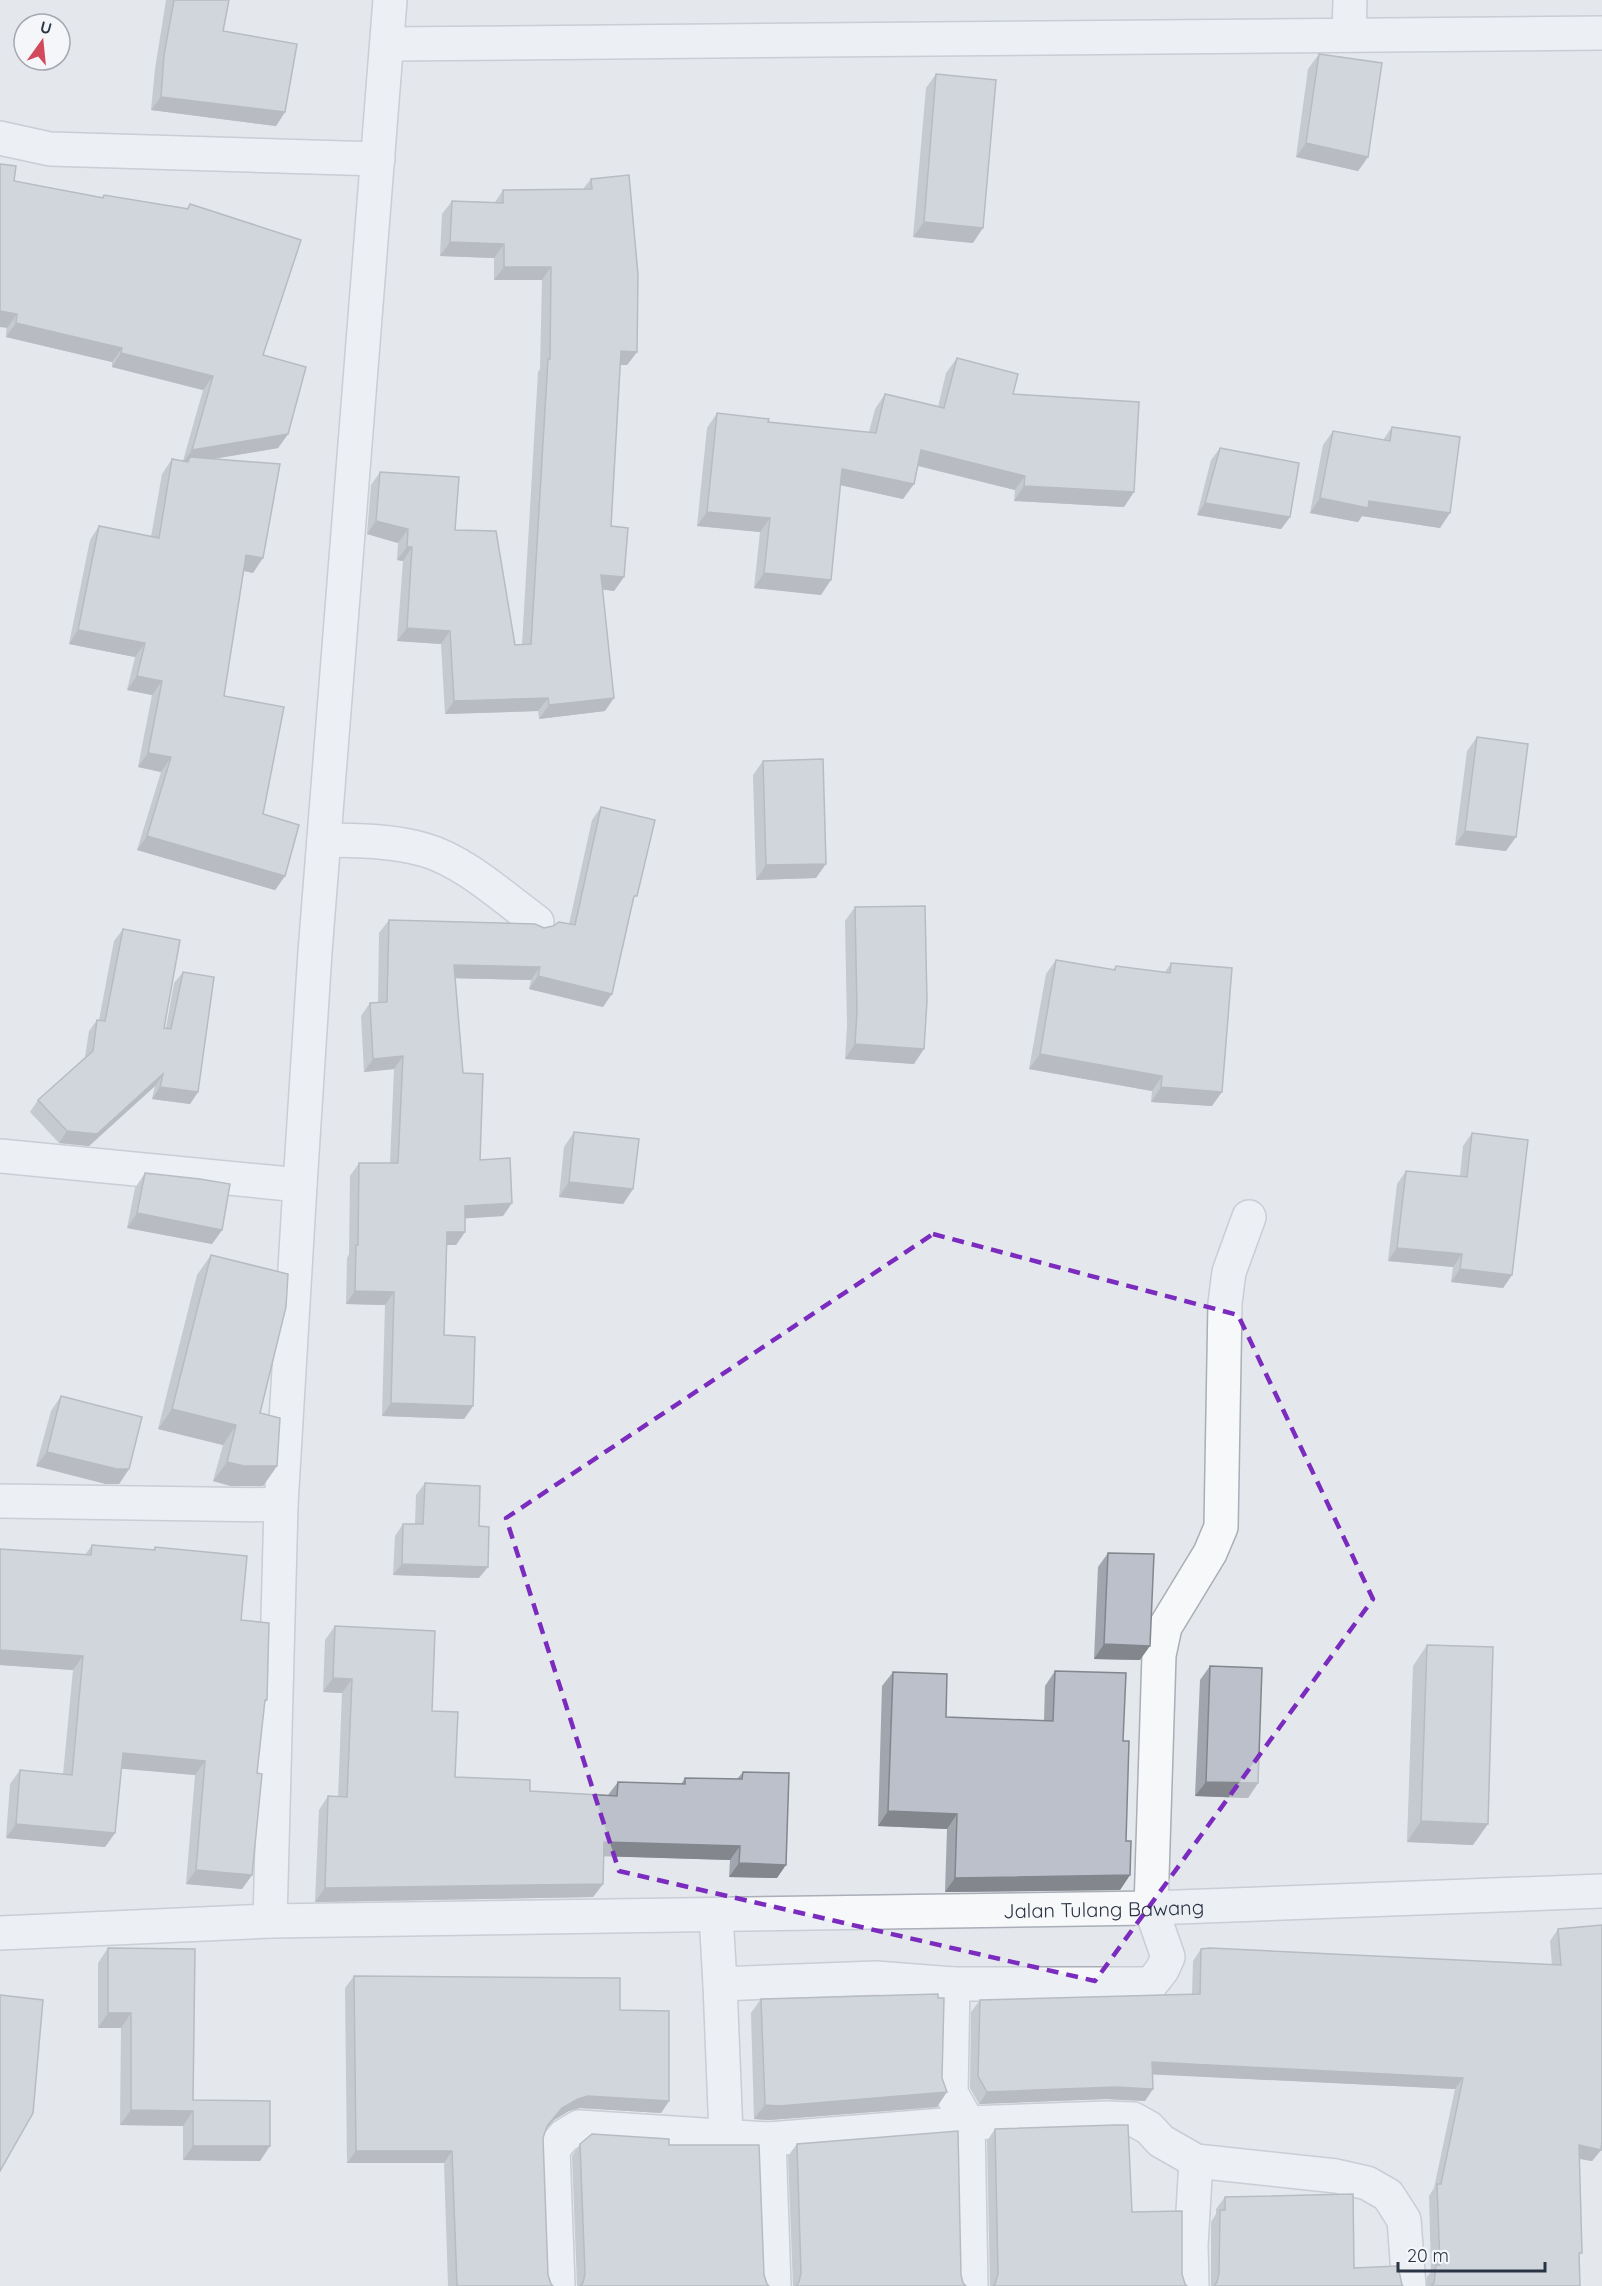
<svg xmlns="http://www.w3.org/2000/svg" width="1602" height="2286" font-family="Quicksand,sans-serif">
	<rect width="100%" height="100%" fill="#e4e7ec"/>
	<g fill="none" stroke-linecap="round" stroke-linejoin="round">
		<!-- minor casing -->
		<g stroke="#a9aeb7" stroke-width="36">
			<g id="minor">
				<path d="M1349,35l1,-35"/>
				<path d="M387,44l1215,-11"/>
				<path d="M0,138l50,11 328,10"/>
				<path d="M324,840c34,1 67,0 101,10 39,11 79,48 112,72"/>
				<path d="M0,1156l300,29"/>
				<path d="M0,1501l281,4"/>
				<path d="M716,1915l4,69 156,-6 77,6h198l11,-14 6,-13 -17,-49 8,-253 6,-28 45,-74 11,-26 4,-224 4,-31 20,-55"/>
				<path d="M270,1921l11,-416 19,-320 15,-233 75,-952"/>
				<path id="s1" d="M0,1933l270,-12 881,-13 451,-17"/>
				<path d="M720,1984l6,151"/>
				<path d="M953,1984l-2,109 17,30 3,163"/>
				<path d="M769,2139l5,147"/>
				<path d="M558,2286l-5,-137 11,-13 15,-9 190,12 199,-16 139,-5 26,1 16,9 12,13 35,20 140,15 31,7 21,12 16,25 5,66"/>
				<path d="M1192,2286l-1,-41 5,-84"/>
			</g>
		</g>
		<!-- minor -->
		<use href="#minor" stroke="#f7f8fa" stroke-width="33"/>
	</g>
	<!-- wall -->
	<path fill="#a1a5ae" d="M166,0h63l-6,31 62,81 -9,14 -125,-16 4,-41z
		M1319,54l49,103 -10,14 -62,-14 12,-88z
		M936,74l37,169 -60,-6 13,-149z
		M591,179l46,173 -10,13h-7l-9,161 13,51 -10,14 -12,-2 3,122 -66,8 -1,-8 -93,3 -4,-70 -44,-3 6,-80 -6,-1 1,-17 -31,-9 4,-49 9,-13 75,58 60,115 7,-1 16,-272 2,-3 2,-89h-48v-22l-54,-2 2,-42 10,-13 43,1 8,-12 80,-1z
		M14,181l88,16 2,-2 83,13 3,-4 73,151 25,79 -10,14 -64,11 39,114 -9,-2 -20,125 61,180 -10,14 -138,-40 24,-78 -23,-5 14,-72 -25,-5 8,-33 -66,-13 21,-104 9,-14 52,11 11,-63 10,-15 11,2 20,-71 -91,-23v-5l-106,-25z
		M957,358l56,36 111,113 -110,-6 1,-11 -97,-24 -15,33 -63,-14 -19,110 -67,-7 6,-56 -63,-6 10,-98 10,-15 51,9 101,10 6,-23 10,-15 53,13 8,-34z
		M1392,427l48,101 -78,-12 -4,6 -48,-9 13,-68 10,-14 50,9z
		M1220,448l70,69 -9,12 -84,-14 14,-55z
		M1477,737l29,114 -51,-6 12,-94z
		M763,761l53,117 -60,2 -3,-105z
		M601,807l32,95 -30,105 -74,-18 2,-9 -76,-2 8,95 17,87 23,56 -38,2v14l-9,13h-9l-3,90 29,71 -9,13 -82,-3 3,-111 -39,-1 1,-46 2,-4 1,-78 9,-13h31l4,-94 -30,3 -3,-56 9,-13h8l1,-70 10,-13 155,8 25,-4 23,-104z
		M855,907l59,157 -69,-5 2,-33 -2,-105z
		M123,929l41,99h2l8,-45 9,-11 15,120 -8,12 -38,-5 3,-13 -66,60 -30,-3 -29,-31 8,-12 47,-43 4,-26 8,-11h2l15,-79z
		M1056,960l57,10 3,-4 49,6 6,-9 41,143 -61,-4 1,-11 -123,-22 17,-95z
		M574,1132l59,57 -10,15 -64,-7 5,-50z
		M1472,1133l40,142 -9,13 -52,-6 2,-15 -65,-6 9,-77 9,-13 54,5 3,-30z
		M145,1173l77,57 -10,14 -85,-16 8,-40z
		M211,1255l66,211 -14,20h-32l-18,-5 10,-36 -65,-16 39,-154z
		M61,1396l68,73 -10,15h-13l-70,-18 15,-55z
		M425,1483l54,95 -86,-3 2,-39 8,-12h12l1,-29z
		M92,1545l61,5 2,-3 86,73 26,80 -3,3 -7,70 -5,102 -10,14 -56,-5 9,-109 -74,-7 -6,65 -10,14 -99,-9 4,-54 10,-14 43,4 10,-104 -73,-5v-116l85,6z
		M1108,1553l32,107 -46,-1 4,-92z
		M335,1626l97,85 23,66 75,14 78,4 10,-13 63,2 4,-6 52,1 6,-7 34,106 -48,-1 1,-17 -126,-4 -1,28 -10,13 -278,5 4,-92 9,-14 10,1 4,-104 -19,-1 2,-52z
		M1427,1645l46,200 -66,-3 6,-176z
		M1210,1666l48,117 -10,15 -53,-2 5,-116z
		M1055,1671l68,70 3,100 4,34 -10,15 -175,2 2,-63 -69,-3 4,-140 11,-14 53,45 98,4 1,-35z
		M1558,1929l43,221 -9,11 -13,-2v98l1,29h-154l1,-9 4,-5 -2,-76 5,-8 21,-99 -302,-15 -8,27 -39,-2 -127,5 -9,-16 1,-76 9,-12 212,-6 1,-33 8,-12 351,16 -2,-24z
		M108,1948l85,152 67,61 -77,-1v-34l-63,-1 1,-97h-23v-65z
		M354,1976l266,34 49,91 -8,12 -81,-5 -11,3 -15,9 -9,10 -2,8 5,137 3,9 2,2h-105l-4,-123h-97l-2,-175z
		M761,1999l176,108 -168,13 -15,-1 -3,-106z
		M995,2129l137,83 50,62 3,10 2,2h-197l-3,-145z
		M580,2144l89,1 95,130 3,9 2,2h-192l-5,-130z
		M797,2144l164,131 2,8 3,3h-173l-5,-130z
		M1225,2197l129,71 49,18h-192v-64l5,-8v-5z"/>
	<!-- shaded-wall -->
	<path fill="#83868d" d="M161,97l124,15 -9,14 -125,-16z
		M1306,143l62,14 -10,14 -62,-14z
		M924,222l59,6 -10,15 -60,-6z
		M450,242l54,2 -10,14 -54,-2z
		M504,267h47l-9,13h-48z
		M0,311l17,3 -10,14 -7,-1z
		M16,323l106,25 -10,14 -106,-25z
		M621,351l16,1 -10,13h-16z
		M121,353l92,23 -10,14 -91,-23z
		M288,434l-10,14 -91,15 3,-6 -5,6 -3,1 10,-14z
		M921,450l104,26 -10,14 -104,-26z
		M842,469l72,15 -11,15 -72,-16z
		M1024,486l110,6 -10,15 -110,-6z
		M1320,498l49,3 81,12 -10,15 -78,-12 -4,6 -48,-9z
		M1205,503l85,14 -9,12 -84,-14z
		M707,512l63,6 -10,14 -63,-6z
		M376,521l32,8 -10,14 -31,-9z
		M407,547h5l-9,14 -6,-1z
		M246,555l17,3 -10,15 -17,-4z
		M764,573l67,7 -10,15 -67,-7z
		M601,575l23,2 -10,14 -23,-3z
		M407,628l43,3 -9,13 -44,-3z
		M78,630l67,13 -10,14 -66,-13z
		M137,676l25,5 -10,14 -25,-5z
		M548,698l-10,13 -93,3 9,-13z
		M614,698l-9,13 -66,8 10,-14z
		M148,753l23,4 -10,15 -23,-5z
		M1465,831l51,6 -10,14 -51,-6z
		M147,836l138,40 -10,14 -138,-40z
		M826,864l-10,14 -60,2 10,-15z
		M454,965l86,2 -9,13 -86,-2z
		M538,976l74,18 -9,13 -74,-18z
		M855,1044l69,5 -10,15 -69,-5z
		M1040,1054l122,22 -10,15 -123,-22z
		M403,1056l-9,13 -30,3 9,-13z
		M163,1074l-8,12 -66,60 -30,-3 8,-12z
		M160,1087l38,5 -8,12 -38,-5z
		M1161,1087l61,5 -10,14 -61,-4z
		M569,1182l64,7 -10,15 -64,-7z
		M512,1203l-9,13 -47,3 9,-13z
		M137,1213l85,17 -10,14 -85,-16z
		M447,1232h18l-9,13h-18z
		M1397,1248l65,6 -9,13 -65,-6z
		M1460,1269l52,6 -9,13 -52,-6z
		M355,1291l39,1 -9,13 -39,-1z
		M391,1403l82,3 -9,13 -82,-3z
		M172,1409l64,16 -13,20 -65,-16z
		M47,1452l82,17 -10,15h-13l-70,-18z
		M227,1462l50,4 -14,20h-32l-18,-5z
		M402,1564l86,3 -9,11 -86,-3z
		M1104,1644l46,2 -10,14 -46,-1z
		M0,1650l83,6 -10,14 -73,-5z
		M333,1678l19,1 -10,14 -19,-1z
		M123,1753l82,8 -10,14 -82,-7z
		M1206,1782l52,1 -10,15 -53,-2z
		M888,1811l69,3 -10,15 -69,-3z
		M1421,1821l67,3 -15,21 -66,-3z
		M16,1824l99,9 -10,14 -99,-9z
		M604,1842l136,4 -10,14 -136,-4z
		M739,1863l47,2 -9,13 -48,-1z
		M196,1870l56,5 -10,14 -56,-5z
		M1130,1875l-10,15 -175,2 10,-14z
		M603,1884l-10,13 -278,5 10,-14z
		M108,2013h23l-10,15h-23z
		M1152,2062l311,16 -8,11 -311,-15z
		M1115,2087l38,2 -8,12 -39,-2 -127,5 8,-12z
		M947,2092l-10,15 -168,13 -15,-1 11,-14z
		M588,2096l81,5 -8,12 -81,-5 -11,3 -15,9 -16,18 9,-12 15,-18 16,-9z
		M131,2110l62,1 -10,15 -63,-1z
		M1579,2145l22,5 -9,11 -21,-4z
		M193,2146h77l-10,15 -77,-1z
		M356,2151h96l-8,12h-97z"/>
	<!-- building -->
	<path fill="#bbc0ca" stroke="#83868d" stroke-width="1.5" d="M174,0h55l-6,31 74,13 -12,68 -124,-15 3,-42z
		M1319,54l63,9 -14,94 -62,-14z
		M936,74l60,6 -13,148 -59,-6z
		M0,164l16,2 -2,15 89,17 1,-3 84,14 2,-5 111,36 -38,115 43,12 -18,67 -96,16 21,-74 -92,-23 1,-5 -106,-25 1,-9 -17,-3z
		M629,175l9,100 -1,77 -16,-1 -10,175 17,2 -4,49 -23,-2 13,123 -65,7 -1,-7 -94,3 -4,-70 -43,-3 5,-81h-5l1,-18 -32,-8 4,-49 79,5 -4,53 41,1 19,114 16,-1 17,-285h2l1,-92h-47v-23l-54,-2 2,-41 51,2v-13l89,-1 -1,-10z
		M957,358l61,16 -5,20 126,8 -5,90 -110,-6 1,-10 -104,-26 -7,34 -72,-15 -11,111 -67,-7 6,-55 -63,-6 10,-99 52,6 -1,3 108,11 9,-39 59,14z
		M1392,427l68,10 -10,76 -81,-12 -1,7 -48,-10 13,-67 57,10z
		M1220,448l79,15 -9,54 -85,-14z
		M190,457l90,7 -17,94 -17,-3 -22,141 60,11 -21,107 36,11 -14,51 -138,-40 24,-79 -23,-4 14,-72 -25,-5 8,-33 -67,-13 21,-104 60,12 13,-79 16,3z
		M1477,737l51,7 -12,93 -51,-6z
		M823,759l3,105 -60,1 -3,-104z
		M601,807l54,13 -18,76h-3l-22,98 -74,-18 2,-9 -86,-2 9,108 20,1 -3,86 30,-2 2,45 -47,3v26h-18l-3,103 31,2 -2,69 -82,-3 3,-111 -39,-1 1,-46h2l1,-82h39l5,-107 -30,3 -3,-56 17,-1 2,-82 146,4 9,4 9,-2 6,-4 16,3z
		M925,906l2,95 -3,48 -69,-5 2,-32 -2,-105z
		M123,929l57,11 -16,88 7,1 12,-57 31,5 -16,115 -38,-5 3,-13 -66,60 -30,-3 -29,-31 55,-49 4,-31 8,1z
		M1056,960l59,10 1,-4 54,7 1,-10 61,5 -10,124 -61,-5 1,-11 -122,-22z
		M574,1132l65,7 -6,50 -64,-7z
		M1472,1133l56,7 -16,135 -52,-6 2,-15 -65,-6 9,-77 61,6z
		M145,1173l55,6 30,5 -8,46 -85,-17z
		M211,1255l77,19 -2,33 -26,106 20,5 -3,48h-33l-17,-4 9,-37 -64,-16z
		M61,1396l81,21 -13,52h-12l-70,-17z
		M425,1483l55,3 -1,40 10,1 -1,40 -86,-3 1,-40h20z
		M92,1545l63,5v-3l92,9 -6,64 28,3 -2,77h-2l-8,73 5,1 -10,101 -56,-5 9,-109 -82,-8 -8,80 -99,-9 4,-54 52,5 11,-119 -83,-6v-101l91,6z
		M1108,1553l46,1 -4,92 -46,-2z
		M335,1626l100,5 -3,80 26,1 -3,65 75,3v11l87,5 1,-14 67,2v-6l57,1 1,-7 46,1 -3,92 -47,-2 1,-17 -136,-4 -1,42 -278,4 3,-92 19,1 5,-118 -19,-1z
		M1427,1645l66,2 -5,177 -67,-3z
		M1210,1666l52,2 -4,115 -52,-1z
		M1055,1671l71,2 -3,68h6l-3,100h5l-1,34 -175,3 2,-64 -69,-3 5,-139 54,2 -1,43 107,4z
		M1602,1925v217l-1,8 -22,-5 3,108h-3l1,33h-149l3,-3 2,-18h4l-3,-81h4l22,-106 -311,-16 1,27 -38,-2 -128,5 -9,-16 2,-76 220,-6 1,-45 9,-1 351,17 -3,-36z
		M108,1948l87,1 -2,151 77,1v45h-77v-35l-62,-1v-97h-23z
		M354,1976l266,2v32l49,1v90l-81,-5 -10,3 -16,9 -15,18 -4,12 5,137 3,9 2,2h-96l-5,-135h-96z
		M938,1994v4h6l-2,80 5,14 -168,14 -14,-1 -4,-106z
		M0,1995l43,5 -10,113 -33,58z
		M1115,2125h13l4,87 50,-1v63l3,10 2,2h-194l2,-2 3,-10 -3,-145z
		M958,2131l3,144 2,8 3,3h-170l3,-4 2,-9 -4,-129z
		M592,2134l77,5v6h90l5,130 3,9 2,2h-189l3,-3 2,-9 -5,-130z
		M1353,2194l1,74 44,-2 4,19 1,1h-189l3,-4 2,-8 1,-64h5v-13z"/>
	<!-- marked area -->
	<path d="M0 0H1602V2286H0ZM933,1234l305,81 135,284 -278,382 -476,-110 -113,-353z" fill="#e4e7ec" fill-opacity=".55" fill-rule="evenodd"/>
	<path fill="none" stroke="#7b2cbf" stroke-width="4.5" stroke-dasharray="12 8" stroke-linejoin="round" d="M933,1234l305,81 135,284 -278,382 -476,-110 -113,-353z"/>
	<g text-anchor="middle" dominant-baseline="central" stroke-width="4.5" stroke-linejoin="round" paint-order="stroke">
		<!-- street labels -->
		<g font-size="20" fill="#2b3445" stroke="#f4f6f9">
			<text stroke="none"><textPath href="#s1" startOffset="1104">Jalan Tulang Bawang</textPath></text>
		</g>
	</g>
	<!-- north arrow -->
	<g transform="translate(42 42) rotate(15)"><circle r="28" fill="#f4f6f9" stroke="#a4a8b1" stroke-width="1.5"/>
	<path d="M0-4.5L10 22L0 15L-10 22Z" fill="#d1495b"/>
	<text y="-9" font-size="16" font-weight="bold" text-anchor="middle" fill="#2b3445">U</text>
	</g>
	<!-- scale -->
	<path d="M1398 2262v9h147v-9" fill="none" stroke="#2b3445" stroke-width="3"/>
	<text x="1407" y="2262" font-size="18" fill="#2b3445" stroke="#f4f6f9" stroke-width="4.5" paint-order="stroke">20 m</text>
</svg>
